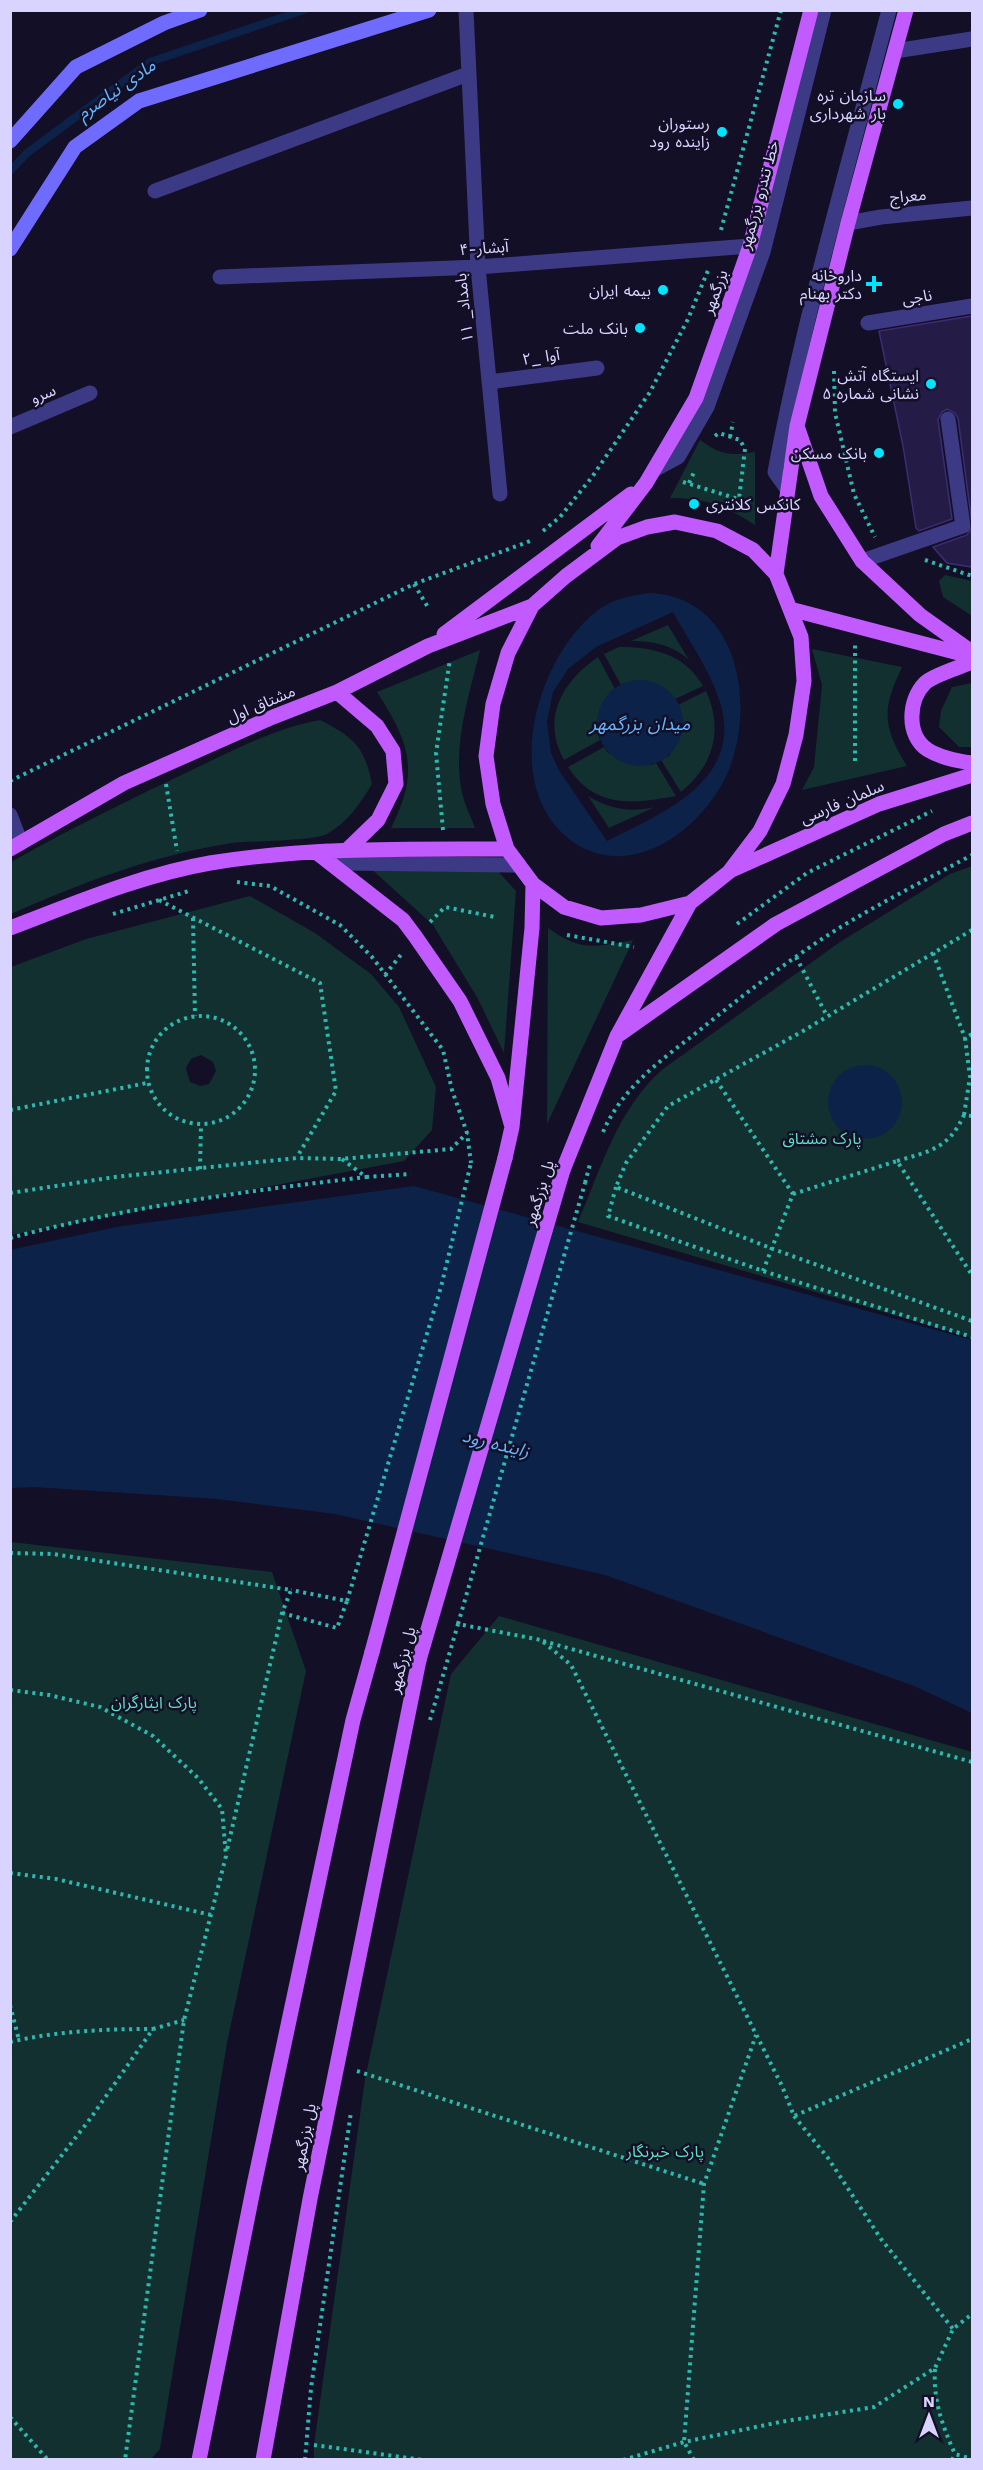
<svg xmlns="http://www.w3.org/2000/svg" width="983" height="2470" font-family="'Work Sans','Noto Sans Arabic',sans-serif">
	<rect width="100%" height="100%" fill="#130f26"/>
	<!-- green -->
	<path fill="#12302f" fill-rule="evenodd" d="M700,440c21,15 29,16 55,12v73c-29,-19 -49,-27 -85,-27z
		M945,575l27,6v35l-29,-19 -4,-16z
		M668,625l21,35c-16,-15 -36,-19 -58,-19z
		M619,647c34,0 66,7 84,39l-28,13c-15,-18 -32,-21 -54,-14l-17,-31z
		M812,649l90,18c-20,42 -20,59 5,99l-105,24 12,-23 8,-82z
		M480,650c-11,47 -28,95 -18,143 3,12 9,24 13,35h-84c29,-57 19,-84 -14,-136z
		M598,657l17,32 -4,2 -13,42 2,7 -36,20c-23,-42 -2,-78 34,-103z
		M972,683v64h-13l-20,-20 2,-16 11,-24z
		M706,691c18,39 7,75 -25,101l-20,-32 9,-5 10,-47 -2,-3z
		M320,720c34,18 44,25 52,64 -13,21 -23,37 -45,50 -12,7 -76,7 -95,9 -78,12 -151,40 -221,71v-52c60,-34 122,-64 185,-94 40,-19 80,-40 124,-48z
		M604,747l4,6 43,12 5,-2 20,33c-43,8 -81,13 -108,-29z
		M588,796c22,13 42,17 67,11l-46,21z
		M492,865l24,26 -12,162 -26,-54 -45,-74 -65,-59z
		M972,866v472l-394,-116c23,-54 40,-114 85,-153l177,-127 110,-68z
		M250,896l65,37 56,41 28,33 37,80 -4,43 -28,31 -393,74v-268l75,-28zM201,1055l12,7 3,9 -7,13 -9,2 -10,-4 -4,-14 5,-9z
		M548,928c34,24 46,19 85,12l-86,184z
		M11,1542l261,30 34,99 -79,372 -67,406 -9,10h-140z
		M499,1616l473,136v707h-658v-14l51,-366 86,-405z"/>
	<!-- water -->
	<path fill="#0c2248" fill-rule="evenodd" d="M648,593c88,2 108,105 82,174 -22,58 -96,117 -157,75 -74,-53 -38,-183 24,-231 15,-12 33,-15 51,-18zM673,612c16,29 37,59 47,90 24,79 -58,111 -113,139l-47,-69 -9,-19 -4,-32 6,-29 15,-23 28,-22z
		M597 723a43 43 0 1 1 86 0a43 43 0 1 1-86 0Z
		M828 1102a37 37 0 1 1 74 0a37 37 0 1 1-74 0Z
		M414,1186l558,154v373l-58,-27 -309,-111 -270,-61 -118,-15 -183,-12 -23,1 -1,-238 106,-23z"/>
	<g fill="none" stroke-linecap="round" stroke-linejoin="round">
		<!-- stream -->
		<path stroke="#0c2248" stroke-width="8" d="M10,171l17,-18 123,-91 154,-52"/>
	</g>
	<!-- building -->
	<path fill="#241b47" stroke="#3b2d73" stroke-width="1.5" d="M972,316v208l-14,-106 -3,-5 -8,-4 -5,3 -4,8 14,99 -33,12 -3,-3 -13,-82 -24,-115z
		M972,527v40l-25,-4 -14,-16 34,-12z"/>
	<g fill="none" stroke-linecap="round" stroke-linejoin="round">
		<!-- path -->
		<path stroke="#2fb8b0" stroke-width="4" stroke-dasharray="3 4.5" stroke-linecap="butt" d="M721,230l60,-220
			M834,371l1,42 19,81 21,43
			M715,436l4,-3 21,7 5,9 -6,50
			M730,437l3,-15
			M683,482l68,21
			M689,483l6,-13
			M543,531l17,-14 32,-40 58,-85 38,-73 21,-51
			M925,560l47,16
			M414,584l15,25
			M855,761v-116
			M10,781l404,-197 119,-44
			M166,784l11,67
			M443,830l-7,-77 14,-94
			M237,882l33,4 70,39 32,32 71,93 9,40 15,43 4,30
			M159,900l161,83 16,108 -39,66
			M113,914l76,-23
			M193,918l2,98
			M430,922l15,-15 50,10
			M737,924l70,-51 125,-62
			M972,930l-169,101 -135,75 -42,57 -10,24 157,62 199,72
			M567,935l67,12
			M933,953l32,85
			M796,957l31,59
			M385,975l18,-23
			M147 1070a54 54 0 1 1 108 0a54 54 0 1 1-108 0Z
			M716,1080l77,114 -30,77
			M10,1110l137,-27
			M964,1115l6,-38 -5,-39 7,-4
			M603,1132c19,-44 57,-71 93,-99 47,-38 96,-76 148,-108 42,-25 85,-47 128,-70
			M342,1159l24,18 45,-3
			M897,1161c34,-10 52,-13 67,-46l8,1
			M200,1169l1,-44
			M585,1183l5,-19
			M616,1187l-8,29 155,55 209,66
			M10,1193l105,-16 182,-19 44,1 110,-10 16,-16
			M793,1194l104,-33 75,114
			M10,1238c116,-31 237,-47 356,-61
			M10,1553l43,1 238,36 -9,23 -55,237
			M282,1613l55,15 10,-27 -56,-11
			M543,1641l429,121
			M10,1690l39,5 51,12 53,29 45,42 24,31 4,47 -42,164 -59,440
			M430,1720l28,-96 83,16 30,25 211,421 12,30 178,-77
			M10,1873l46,6 155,36
			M10,2005l9,35
			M10,2042c47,-11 95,-13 143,-13
			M357,2071l347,113
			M794,2116l34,42 53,81 72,90
			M10,2222l80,-103 63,-90 31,-9
			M935,2369c-2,31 7,56 20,85l17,5
			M10,2417l38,43
			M314,2445l109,15
			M305,2460l6,-72 40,-276
			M430,2460h74
			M623,2460l61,-18 96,-20 94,-15 61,-39 18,-39 19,-15
			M694,2460l-10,-18 20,-258 52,-149
			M952,2460l3,-6"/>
		<!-- lane -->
		<path stroke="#3d3a85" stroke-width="15" d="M654,470l24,-13 29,-50 56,-155 61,-242
			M788,490l-13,-18c29,-156 74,-309 114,-462
			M862,561l101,-35 -15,-107
			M326,851l16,12 177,2"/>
		<!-- street -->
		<path stroke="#3d3a85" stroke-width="15" d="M466,10l12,257 22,227
			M895,51l77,-12
			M155,191l313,-117
			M848,223l33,-6 91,-9
			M220,277l258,-10 272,-21
			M868,323l104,-17
			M489,382l108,-14
			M10,427l80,-34
			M10,815l11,28"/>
		<!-- secondary -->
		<path stroke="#6f6bff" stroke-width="15" d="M10,141l66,-74 88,-44 36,-13
			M10,249l65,-102 64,-46 290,-91"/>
		<!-- primary -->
		<path stroke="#c25bff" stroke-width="15" d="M798,429l23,67 41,65 58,54 52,37
			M675,522l42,9 36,19 23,24 25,63 3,44 -8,54 -13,49 -23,47 -31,41 -39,31 -49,12 -40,3 -37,-11 -31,-23 -26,-35 -14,-45 -7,-48 7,-52 15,-51 24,-47 34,-30 51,-38 30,-11z
			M598,546l48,-63 50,-85 54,-152 61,-236
			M776,574l21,-148 51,-203 58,-213
			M790,609l180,47
			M444,634l187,-140
			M972,662c-11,5 -39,13 -47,21 -17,17 -19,53 3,67 13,8 29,11 44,13
			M337,692l40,34 16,25 3,33 -18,36 -30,29
			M10,849l114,-66 149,-66 64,-25 91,-46 104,-40
			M316,852l87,68 12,16 45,65 38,77 14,49
			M732,870l147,-66 93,-29
			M10,928c66,-25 131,-53 200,-65 98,-16 198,-14 297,-14
			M617,1036l159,-112 168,-90 28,-11
			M505,1158l7,-31 20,-199 1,-44
			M563,1170l54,-134 73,-133
			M199,2460l55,-275 99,-465 19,-68
			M263,2460l47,-261 109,-539"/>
		<!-- path-bridge -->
		<path stroke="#2fb8b0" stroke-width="4" stroke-dasharray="3 4.5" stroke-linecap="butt" d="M347,1601l94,-314 30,-124
			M458,1624l127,-441"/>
		<!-- primary-bridge -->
		<path stroke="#c25bff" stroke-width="15" d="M372,1652l133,-494
			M419,1660l144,-490"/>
	</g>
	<!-- markers -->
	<g fill="#00e5ff" stroke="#130f26" stroke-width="2">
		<circle cx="898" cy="104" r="6"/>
		<circle cx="722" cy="132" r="6"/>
		<path d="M871 275h6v6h6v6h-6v6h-6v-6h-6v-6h6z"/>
		<circle cx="663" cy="290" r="6"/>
		<circle cx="640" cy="328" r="6"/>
		<circle cx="931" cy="384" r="6"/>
		<circle cx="879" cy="453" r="6"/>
		<circle cx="694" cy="504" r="6"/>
	</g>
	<g text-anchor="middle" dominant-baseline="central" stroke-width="5" stroke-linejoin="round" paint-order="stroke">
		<!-- poi labels -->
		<g font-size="16" fill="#d9d4ff" stroke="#130f26" text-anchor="end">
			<text x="886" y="95">سازمان تره<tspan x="886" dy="18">بار شهرداری</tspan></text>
			<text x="710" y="123">رستوران<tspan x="710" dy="18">زاینده رود</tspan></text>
			<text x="862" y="275">داروخانه<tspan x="862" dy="18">دکتر بهنام</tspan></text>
			<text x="651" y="290">بیمه ایران</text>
			<text x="628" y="328">بانک ملت</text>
			<text x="919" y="375">ایستگاه آتش<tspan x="919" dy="18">نشانی شماره ۵</tspan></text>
			<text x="867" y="453">بانک مسکن</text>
			<text x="706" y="504" text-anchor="start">کانکس کلانتری</text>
		</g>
		<!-- street labels -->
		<g font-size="16" fill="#d9d4ff" stroke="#130f26">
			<text transform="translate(759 195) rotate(-75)">خط تندرو بزرگمهر</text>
			<text transform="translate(908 196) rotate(-5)">معراج</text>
			<text transform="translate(484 248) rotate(-4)">۴-آبشار</text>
			<text transform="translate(715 292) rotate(-70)">بزرگمهر</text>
			<text transform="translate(917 297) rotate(-9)">ناجی</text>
			<text transform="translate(464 308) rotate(-96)">۱۱ _بامداد</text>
			<text transform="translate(541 357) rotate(-8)">۲_ آوا</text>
			<text transform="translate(43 394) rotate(-23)">سرو</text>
			<text transform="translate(261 704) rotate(-23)">مشتاق اول</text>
			<text transform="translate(842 802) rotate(-23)">سلمان فارسی</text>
			<text transform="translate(539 1193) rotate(-73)">پل بزرگمهر</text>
			<text transform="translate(402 1660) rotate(-76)">پل بزرگمهر</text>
			<text transform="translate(304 2137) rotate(-79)">پل بزرگمهر</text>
		</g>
		<!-- park labels -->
		<g font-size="16" fill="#5fe0c0" stroke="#130f26">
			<text x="822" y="1138">پارک مشتاق</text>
			<text x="154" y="1702">پارک ایثارگران</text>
			<text x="665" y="2151">پارک خبرنگار</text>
		</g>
		<!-- water labels -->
		<g font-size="18" font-style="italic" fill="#62b6ff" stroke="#130f26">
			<text transform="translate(116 89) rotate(-35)">مادی نیاصرم</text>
			<text x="640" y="723">میدان بزرگمهر</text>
			<text transform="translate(496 1443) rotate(14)">زاینده رود</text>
		</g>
	</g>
	<!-- border -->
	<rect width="983" height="2470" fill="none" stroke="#d9d4ff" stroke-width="24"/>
	<!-- north arrow -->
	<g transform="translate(929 2416)" stroke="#130f26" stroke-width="4.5" paint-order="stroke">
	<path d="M0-4.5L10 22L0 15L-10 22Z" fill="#d9d4ff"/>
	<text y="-9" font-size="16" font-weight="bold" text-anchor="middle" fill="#d9d4ff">N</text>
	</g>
</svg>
